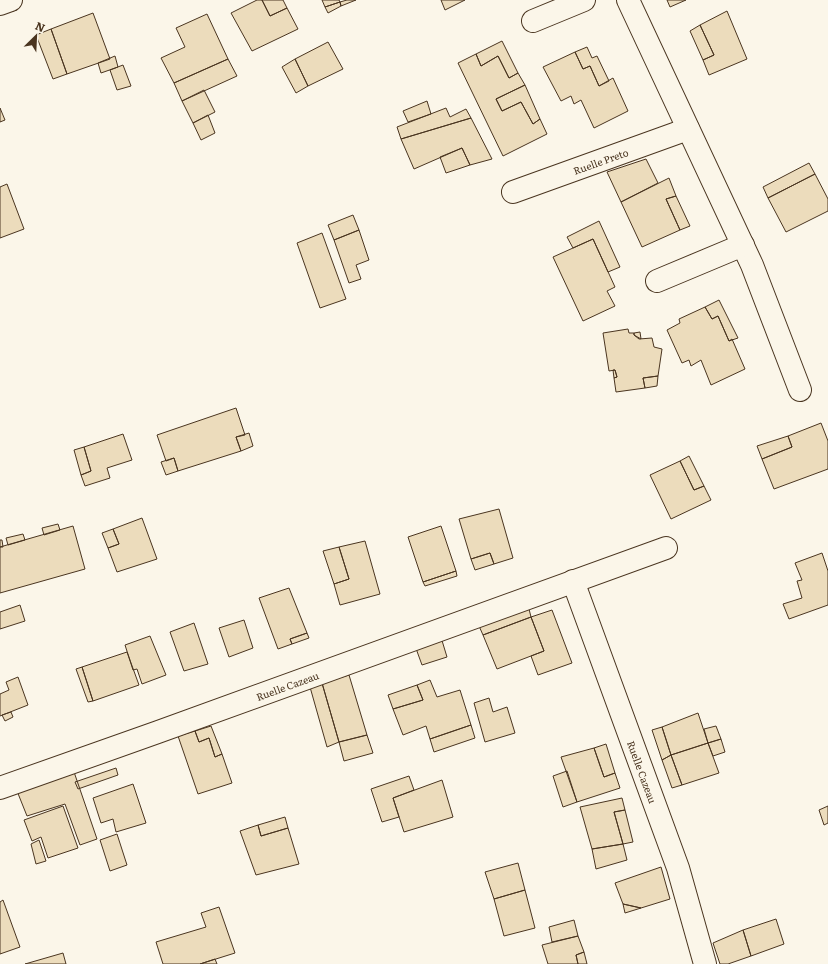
<svg xmlns="http://www.w3.org/2000/svg" width="828" height="964" font-family="Literata,serif">
	<rect width="100%" height="100%" fill="#fbf6e9"/>
	<!-- building -->
	<path fill="#ecdcbc" stroke="#4a3520" d="M257,0h5l8,16 17,-8 11,21 -46,22 -21,-38z
		M262,0h21l4,8 -17,8z
		M322,0h17l1,2 -15,5z
		M347,0h9l-15,6 -1,-4z
		M441,0h24l-20,10z
		M667,0h19l-16,7z
		M340,2l1,4 -13,7 -3,-6z
		M727,11l20,48 -38,16 -6,-15 11,-5 -14,-30z
		M93,13l17,46 -43,15 -16,-45z
		M207,14l21,45 -54,24 -13,-25 24,-11 -9,-19z
		M700,25l14,30 -11,5 -13,-29z
		M51,29l16,45 -14,5 -17,-44z
		M502,41l16,32 -9,5 -11,-22 -17,10 -5,-12z
		M328,42l15,27 -35,17 -13,-27z
		M587,47l5,11 5,-2 12,25 -10,5 -9,-20 -7,3 -8,-17z
		M575,52l8,17 7,-3 9,20 14,-8 15,33 -34,17 -13,-28 -7,4 -3,-8 -10,5 -18,-34z
		M476,54l5,12 17,-10 11,22 9,-5 7,12 -29,14 6,12 19,-9 12,22 7,-5 7,15 -44,22 -45,-93z
		M115,56l3,11 -17,6 -3,-10z
		M228,59l9,17 -55,25 -8,-18z
		M295,59l13,27 -12,7 -14,-26z
		M123,65l8,21 -14,4 -7,-20z
		M525,85l15,34 -7,5 -12,-22 -19,9 -6,-12z
		M204,90l11,22 -22,11 -11,-22z
		M427,101l4,13 -23,8 -5,-11z
		M0,108l5,12 -5,2z
		M446,108l4,9 16,-8 5,9 -70,21 -4,-12z
		M208,115l7,18 -14,7 -8,-17z
		M471,118l21,41 -22,6 -8,-17 -48,21 -13,-30z
		M462,148l8,17 -24,8 -6,-16z
		M646,159l12,24 -37,19 -14,-30z
		M809,163l6,11 -47,24 -5,-11z
		M815,174l13,25v12l-42,21 -18,-34z
		M669,178l7,18 -10,3 14,31 -38,17 -21,-45z
		M7,184l17,45 -24,9v-51z
		M676,196l14,30 -10,4 -14,-31z
		M353,215l6,15 -25,10 -6,-15z
		M599,221l21,46 -12,5 -15,-33 -20,9 -6,-11z
		M359,230l10,30 -13,5 5,14 -12,4 -15,-43z
		M322,233l24,66 -26,9 -23,-65z
		M593,239l22,48 -8,4 8,15 -32,15 -30,-64z
		M719,300l19,38 -9,3 -11,-25 -6,3 -7,-12z
		M705,307l7,12 6,-3 11,25 3,-2 13,30 -34,16 -10,-25 -10,6 -2,-6 -7,3 -15,-33 13,-7 -1,-4z
		M628,329l1,4h5v2l5,4 13,-1 2,9 8,2 -4,27 -15,2 2,10 -29,4 -2,-14 3,-1 -2,-7 -6,1 -6,-38z
		M640,332l1,7 -7,-4v-2z
		M613,370h2l2,7 -3,1z
		M658,376l-1,10 -12,2 -2,-10z
		M236,408l9,27 -9,2 5,14 -63,20 -4,-13 -8,3 -9,-26z
		M821,423l7,18v28l-54,20 -12,-30 30,-12 -4,-11z
		M249,433l4,13 -12,5 -5,-14z
		M123,434l9,26 -25,8 3,10 -25,8 -4,-11 10,-4 -7,-24z
		M788,436l4,11 -30,12 -5,-13z
		M84,447l7,24 -10,4 -7,-25z
		M689,456l15,30 -10,4 -14,-29z
		M174,458l4,13 -12,4 -5,-13z
		M680,461l14,29 10,-4 7,14 -40,19 -21,-44z
		M499,509l14,49 -19,6 -4,-11 -19,6 -12,-40z
		M142,518l15,41 -40,13 -9,-24 11,-4 -6,-15z
		M58,524l2,6 -16,5 -2,-7z
		M73,526l12,43 -85,24v-46z
		M441,526l15,45 -33,11 -15,-45z
		M113,529l6,15 -11,4 -6,-15z
		M23,534l2,6 -17,5 -2,-7z
		M0,540h2l1,7h-3z
		M365,541l15,53 -40,11 -6,-21 15,-5 -10,-32z
		M339,547l10,32 -15,5 -11,-33z
		M490,553l4,11 -19,6 -4,-11z
		M822,553l6,18v34l-39,14 -6,-15 19,-6 -5,-17 5,-1 -7,-17z
		M456,571l1,5 -32,10 -2,-4z
		M289,588l18,45 -17,6 2,5 -14,5 -19,-51z
		M20,605l5,16 -25,8v-17z
		M529,609l2,8 -48,18 -4,-9z
		M552,610l20,53 -34,12 -7,-19 13,-5 -13,-34z
		M531,617l13,34 -47,18 -14,-34z
		M244,620l9,28 -24,9 -10,-29z
		M194,623l14,41 -24,7 -14,-39z
		M307,633l2,5 -17,6 -2,-5z
		M440,634l7,23 -25,8 -8,-22z
		M150,636l16,39 -24,9 -5,-15 -4,1 -8,-25z
		M127,652l12,33 -46,16 -11,-34z
		M82,667l11,34 -5,1 -12,-33z
		M349,675l18,60 -28,7 -17,-59z
		M18,677l10,28 -28,11v-22l9,-4 -3,-8z
		M430,680l7,17 23,-7 11,35 -41,14 -4,-13 -23,9 -10,-26 30,-9 -6,-15z
		M322,683l17,59 -12,5 -17,-60z
		M417,685l6,15 -30,9 -5,-14z
		M489,698l4,14 14,-5 8,26 -30,9 -11,-39z
		M11,712l2,5 -8,4 -3,-6z
		M698,713l10,30 -37,12 -9,-28z
		M471,725l4,13 -41,14 -4,-13z
		M211,726l11,28 -7,3 -6,-19 -10,4 -4,-11z
		M716,726l5,13 -13,4 -4,-14z
		M662,727l9,28 -9,5 -10,-30z
		M195,731l4,11 10,-4 6,19 7,-3 10,29 -34,11 -20,-58z
		M367,735l6,18 -29,8 -5,-19z
		M721,739l4,13 -12,4 -5,-13z
		M708,743l11,30 -37,12 -11,-30z
		M606,744l9,29 -11,4 -10,-29z
		M594,748l10,29 11,-4 5,15 -43,14 -16,-45z
		M671,755l11,30 -10,3 -10,-28z
		M116,768l2,7 -40,14 -3,-7z
		M73,769l24,70 -17,6 -15,-41 -38,12 -10,-25z
		M567,771l10,31 -14,5 -10,-31z
		M409,776l5,14 -21,8 6,19 -17,5 -11,-33z
		M442,780l11,37 -49,15 -11,-34z
		M133,784l13,39 -30,9 -3,-13 -12,4 -8,-25z
		M622,798l3,12 -11,2 9,32 -31,5 -12,-42z
		M63,806l15,42 -30,10 -7,-21 -9,4 -8,-21z
		M828,806v17l-4,2 -5,-15z
		M625,810l8,32 -10,2 -9,-32z
		M285,817l3,11 -27,8 -3,-11z
		M258,825l3,11 27,-8 11,36 -43,11 -16,-44z
		M117,834l10,31 -17,6 -10,-31z
		M39,840l7,21 -10,3 -5,-20z
		M623,844l4,16 -31,9 -4,-20z
		M518,863l7,27 -31,9 -9,-27z
		M661,867l9,32 -29,9 -18,-4 -8,-21z
		M525,890l10,38 -31,8 -10,-37z
		M3,900l17,47 -20,7v-52z
		M623,904l18,4 -16,5z
		M219,907l16,46 -35,11h-37l-7,-22 50,-15 -5,-14z
		M776,919l8,25 -33,12 -8,-26z
		M574,920l4,16 -26,6 -3,-15z
		M743,930l8,26 -23,8h-8l-7,-21z
		M578,936l6,16 -8,3 2,9h-30l-6,-19z
		M584,952l3,12h-9l-2,-9z
		M63,953l3,11h-41z
		M215,959l2,5h-17z"/>
	<g fill="none" stroke-linecap="round" stroke-linejoin="round">
		<!-- street casing -->
		<g stroke="#4a3520" stroke-width="24">
			<g id="street">
				<path d="M628,0l124,265 48,125"/>
				<path d="M0,4l11,-4"/>
				<path d="M533,21l51,-21"/>
				<path id="s1" d="M513,192l175,-63"/>
				<path d="M657,281l86,-36"/>
				<path id="s2" d="M573,581l105,287 27,96"/>
				<path id="s3" d="M0,788l158,-56 508,-184"/>
			</g>
		</g>
		<!-- street -->
		<use href="#street" stroke="#fbf6e9" stroke-width="22"/>
	</g>
	<g text-anchor="middle" dominant-baseline="central" stroke-width="3" stroke-linejoin="round" paint-order="stroke">
		<!-- street labels -->
		<g font-size="10" fill="#4a3520" stroke="#fbf6e9">
			<text stroke="none"><textPath href="#s1" startOffset="93">Ruelle Preto</textPath></text>
			<text stroke="none"><textPath href="#s3" startOffset="305">Ruelle Cazeau</textPath></text>
			<text stroke="none"><textPath href="#s2" startOffset="203">Ruelle Cazeau</textPath></text>
		</g>
	</g>
	<!-- north arrow -->
	<g transform="translate(36 36) rotate(24)" stroke="#fbf6e9" stroke-width="3" paint-order="stroke">
	<path d="M0-3L7 15L0 10L-7 15Z" fill="#4a3520"/>
	<text y="-6" font-size="11" font-weight="bold" text-anchor="middle" fill="#4a3520">N</text>
	</g>
</svg>
